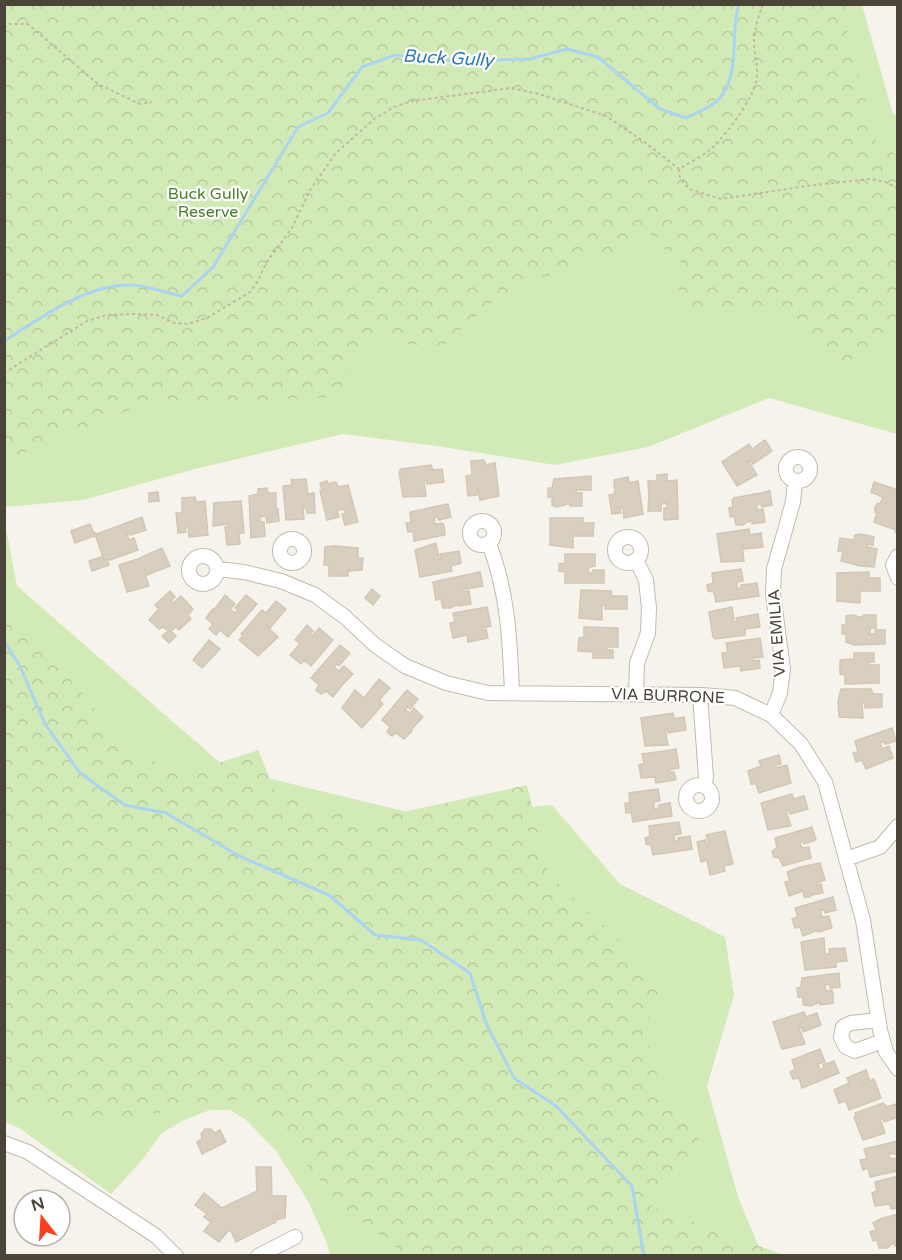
<svg xmlns="http://www.w3.org/2000/svg" width="902" height="1260" font-family="'Varela Round',sans-serif">
	<defs>
		<pattern id="park-crowns" width="20" height="18" patternUnits="userSpaceOnUse" patternTransform="scale(1.5)"><rect width="20" height="18" fill="#d2eab5"/><path d="M2 6a3 3 0 1 1 6 0M12 15a3 3 0 1 1 6 0" fill="none" stroke="#b6ca9c"/></pattern>
	</defs>
	<rect width="100%" height="100%" fill="#f6f3ec"/>
	<!-- grass -->
	<path fill="#d2eab5" d="M5,5h857l31,109 4,1v319l-128,-36 -121,49 -93,18 -118,-19 -94,-12 -148,35 -112,31 -78,7z
		M4,518l13,68 209,182 202,49 124,-12 68,79 105,53 9,58 -27,91 31,111 24,58h-432l-4,-14 -18,-40 -32,-50 -31,-32 -15,-9h-20l-28,11 -20,12 -20,27 -31,34 -92,-66 -14,-6z"/>
	<!-- park -->
	<path fill="url(#park-crowns)" d="M5,4l847,1 -8,14 33,126 20,10v176l-49,31c-8,-3 -19,-4 -26,-10 -20,-17 -29,-38 -57,-43 -20,-3 -35,-5 -55,1 -5,1 -13,4 -18,2 -8,-3 -8,-12 -10,-19l-9,-6 2,-12 8,-19 -20,-8 -5,-10 -17,-8 -30,27 -20,3 -53,19 -48,25 -48,42 -44,-2 -3,-11 -25,5v12l-22,21 -11,26 -198,9 -134,54z
		M4,601l120,142 54,33 80,-26 17,41 87,30 165,-36 21,89 80,74 2,17 41,22 -28,40 18,62 40,53 -50,65 133,48h-377l-64,-47 -92,-111 -163,28 -83,-25z"/>
	<g fill="none" stroke-linecap="round" stroke-linejoin="round">
		<!-- stream -->
		<path stroke="#a9d4f2" stroke-width="3" d="M4,341c36,-23 84,-58 128,-56 16,1 34,8 50,11l31,-29 85,-140 30,-14 34,-46 33,-12 58,6 77,-2 37,-10 31,8 62,52 26,9c10,-5 26,-11 33,-19 23,-27 10,-63 20,-95
			M4,641l16,25 25,58 35,49 45,32 41,8 73,43 90,39 46,40 46,5 49,33 16,50 28,55 42,28 76,80 12,70"/>
	</g>
	<!-- building -->
	<path fill="#d8cfc1" stroke="#d3c7b4" stroke-width="1.5" d="M765,440l7,11 -19,13 -3,-4 -2,1 9,14 -20,11 -15,-24 27,-18 3,5z
		M484,460l2,5 9,-2 4,33 -19,4 -2,-11 -1,1v5l-9,1 -2,-20 6,-1 -1,-14z
		M431,465l2,5 9,-1 2,13 -17,2v-4l-3,1 2,15 -23,1 -4,-25 2,-3z
		M667,474v7l10,-1 1,39 -14,1v-12h3v-5l-6,1v7h-13l1,-15 -1,-15h9v-6z
		M591,476v14h-15v3h6v13h-12v-2h-5v1l-8,2 -5,-2v-8h-4v-9h4l2,-9z
		M628,477l1,6 9,-2 5,33 -19,4 -1,-11 -3,1 1,5 -9,1 -3,-19 6,-1 -1,-14z
		M306,479l2,15 6,-1 1,20h-8l-1,-5h-3l1,11 -18,1 -3,-34 9,-1 -1,-5z
		M327,481l2,5 1,-3 6,-1 2,5 10,-2 10,37 -13,3 -3,-11 3,-1 -1,-4 -7,1 2,7 -12,3 -7,-29h2l-2,-8z
		M874,482l24,8v43l-3,-1 1,-2 -22,-8 3,-9 -2,-1v-5l3,-4 2,1 3,-7 -12,-5z
		M267,488l1,5h8v16h2l1,12 -12,2 -1,-7 -6,1v5h4l1,14 -14,2 -2,-42 9,-2v-5z
		M770,491l2,14 -10,2 -1,-3h-4v6l6,-1 2,13 -13,2v-3l-5,1 -4,3h-7l-2,-9 -4,1 -1,-9 4,-1 -1,-7 2,-2z
		M158,492l1,9 -10,1v-9z
		M195,497l1,5 9,-1 3,34 -19,2 -1,-11 -3,1 1,5 -8,1 -2,-20h6v-15z
		M241,501l3,32h-5l1,11 -13,1 -2,-18 5,-1v-2l-17,2 1,-23z
		M448,504l3,13 -12,3 -1,-3 -4,1 1,6 7,-1 2,2 1,10 -31,6 -1,-10 -5,1 -2,-9h5l-1,-11z
		M142,517l4,13 -16,5 -1,-2 -2,1 2,6 5,-2 4,12 -28,10h-6l-8,-23 -2,-1 -19,7 -4,-12 19,-7 3,8 4,2z
		M550,518h33v5h11l-1,13h-18v-4h-2v16l-23,-3z
		M749,529l1,6 11,-2 2,14 -19,2 -1,-4h-1l2,16 -23,1 -4,-28z
		M861,534l13,3 -1,8 -5,-1 -1,3 10,2 -3,18 -14,-1 -19,-5 2,-10h-5l2,-13 14,2 1,-5z
		M436,543l3,16h2l-1,-5 19,-3 2,12 -10,3 1,5 -32,6 -5,-27z
		M334,546l24,2v10h5l-1,12 -14,1v5h-19v-11h-5l1,-18z
		M162,548l8,18 -23,9 -1,-5 -2,1 5,15 -22,6 -8,-27 19,-6z
		M565,554h30v12l-6,1 -1,6h4l1,-3h11v13h-39v-11l-6,-1v-7l6,-1z
		M102,557l2,3 3,-1 2,6 -17,6 -3,-10z
		M741,569l2,12 -6,1v7l4,-1v-3l16,-2 2,13 -43,6 -2,-10 -6,-1 -1,-6 6,-2 -1,-10z
		M480,572l3,14 -20,4v2l6,-1 2,13 -13,2v-2l-8,4h-7l-2,-9 -5,1 -3,-18z
		M869,572v6h11v13h-18v-5h-2v17l-23,-2v-28z
		M372,589l8,7 -7,9 -8,-7z
		M581,590l30,1 1,5h15v13h-22v-4h-3v15l-23,-2z
		M170,591l5,6 -4,4 2,2 8,-7 12,13 -5,6 3,4 -12,11 -3,-3 -5,4 5,5 -7,7 -7,-7 6,-5 -5,-4 -4,2 -10,-9 10,-11 -4,-4z
		M225,595l10,9 -5,5 5,4 3,-3 -3,-2 11,-13 11,9 -29,33 -8,-7 -4,5 -7,-6 4,-5 -7,-6 7,-9 1,1z
		M276,601l10,8 -16,19 -3,-3 -1,1 12,11 -20,19 -19,-16 4,-4 -2,-2 21,-24 4,3z
		M487,607l4,19 -11,2v2l6,-1 2,9 -20,4 -1,-7 -14,3 -3,-15 5,-1 -2,-9z
		M732,607l2,15h3l-1,-4 22,-4 2,13 -15,2v6l-30,4 -2,-2 -4,-25z
		M854,615l4,2h5v-2h13v13h-6v6h5v-4h10v14l-31,1 -8,-3v-8h-4v-9h4v-9z
		M307,625l6,6 -3,3 2,2 7,-8 14,12 -22,26 -7,-6 -3,4 -11,-9 10,-11 -5,-4z
		M584,627l34,1v19h-11v3h6v8h-20v-6l-15,-1 1,-13 5,-1z
		M760,638l3,19 -10,1v3l6,-1 1,8 -19,3 -1,-5 -16,2 -2,-15 6,-1 -2,-9z
		M209,640l11,9 -18,19 -9,-8z
		M340,645l10,8 -11,13 -2,-2 -3,3 5,4 5,-5 9,8 -11,11 -9,12 -7,-6 -5,3 -5,-4 3,-5 -8,-7z
		M854,653h20v9h-5v3h10v18l-34,1v-9l-5,-1v-14l14,-1z
		M379,679l11,9 -11,12 4,4 -21,24 -20,-20 13,-18 9,8z
		M841,689h30l2,5h9v13l-17,1v-5h-3l1,15 -24,-1 -1,-16z
		M407,690l11,9 -8,10 -3,-2 -2,3 5,3 4,-5 9,9 -12,13 1,1 -8,8 -8,-6 -4,3 -5,-4 3,-5 -8,-7z
		M673,713l1,6 10,-2 2,13 -18,3 -1,-5 -2,1 3,16 -23,1 -4,-28z
		M892,728l4,13 -11,3 -1,-2 -4,1 2,6 7,-3 4,12 -27,11 -4,-9 -6,2 -3,-9 5,-1 -3,-11z
		M676,749l3,19 -11,2 1,2h5l2,8 -20,3 -1,-6 -14,1 -2,-13 5,-2 -2,-9z
		M779,755l2,9 -5,1v3l11,-3 4,18 -32,10 -3,-9h-5l-3,-13 13,-5 -2,-5z
		M658,789l2,12 -6,1v7l5,-1v-3l11,-2 2,13 -39,6 -2,-10 -5,1 -1,-10h5l-1,-10z
		M792,794l2,5 10,-3 4,13 -18,5 -2,-4 -2,1 5,15 -23,4 -7,-27z
		M679,822l2,12 -6,1 -1,6h4v-3l12,-2 2,13 -39,6 -2,-10 -5,-1 -1,-6 5,-2 -1,-10z
		M812,827l4,13 -12,4 -1,-3 -3,1 2,6 7,-1 2,11 -28,8 -4,-8 -5,-1 -2,-6 5,-3 -2,-10z
		M725,831l8,33 -9,2 1,5 -15,4 -3,-15 -6,2 -4,-20 8,-2 2,6 2,-1 -3,-10z
		M820,863l5,17 -9,3v2l5,-1 2,9 -11,2 -2,2h-6l-1,-6 -14,5 -4,-14 5,-1 -3,-9 13,-5z
		M833,897l3,13 -11,3 -1,-3 -4,1 2,6 7,-1 3,12 -14,4v-2l-15,6 -3,-9 -5,1 -3,-9 6,-2 -3,-9z
		M824,938l1,16h5l-1,-5 16,-1 2,13 -11,1v5l-31,3 -4,-28z
		M839,973l1,14 -10,1v-4l-5,1 1,6 6,-1 1,4v9l-13,2v-3l-9,4 -8,-1v-8h-5l-1,-9 4,-1 1,-9z
		M804,1012l2,5 11,-4 4,12 -18,7 -1,-5 -3,1 6,16 -23,5 -9,-27z
		M820,1049l5,13 -7,2 2,6 4,-2 -1,-3 11,-4 5,12 -37,15 -3,-10 -6,1 -3,-7 5,-3 -3,-9z
		M866,1070l3,9 -6,2 1,2 10,-4 7,19 -32,12 -3,-9 -7,2 -5,-13 15,-7 -2,-5z
		M883,1103l4,4 9,-3 2,13 -14,5 -1,-4 -3,1 5,14 -22,7 -9,-23 2,-1 -1,-3z
		M205,1129h6l4,4 5,-3 6,12 -24,12 -5,-12 5,-3 -1,-5z
		M898,1141v14l-9,-2 1,6 7,-1 1,13 -28,6 -2,-9 -5,2 -3,-10 7,-1 -3,-10z
		M256,1167h15l1,29h14l-1,22 -8,2 -3,-6h-2l4,8 -40,20 -5,-11h-3l-9,11 -15,-11 7,-9 -7,-5 3,-3 -12,-9 9,-12 18,15 35,-17z
		M898,1176v32l-7,1 -1,-5 -15,2 -3,-13 5,-2 -2,-9z
		M898,1214v31l-3,1 -1,-3 -7,5h-8l-2,-8 -4,1 -3,-9 6,-2 -3,-7 7,-4z"/>
	<g fill="none" stroke-linecap="round" stroke-linejoin="round">
		<!-- minor casing -->
		<g stroke="#c2bbae" stroke-width="16">
			<path id="minor" d="M786 469a12 12 0 1 1 24 0a12 12 0 1 1-24 0Z
				M470 533a12 12 0 1 1 24 0a12 12 0 1 1-24 0Z
				M615 550a13 13 0 1 1 26 0a13 13 0 1 1-26 0Z
				M280 551a12 12 0 1 1 24 0a12 12 0 1 1-24 0Z
				M489,544c19,48 21,97 23,149
				M898,556l-5,9 5,13
				M189 570a14 14 0 1 1 28 0a14 14 0 1 1-28 0Z
				M636,560l10,20 3,28 -1,25 -11,30 -1,31
				M217,569l27,3 37,9 34,14 30,22 30,28 30,21 41,17 42,10 214,2 33,3 36,17 30,29 24,38 38,138 17,110 6,22 12,17
				M700,695l6,82 -2,9
				M771,715l9,-22 3,-24 -10,-75 1,-25 19,-67 2,-21
				M686 798a13 13 0 1 1 26 0a13 13 0 1 1-26 0Z
				M846,859l34,-12 18,-21
				M878,1020l-27,3 -8,4 -2,10 5,10 9,4 28,-10
				M4,1143l24,9 128,84 20,20
				M258,1256l37,-19"/>
		</g>
		<!-- path -->
		<path stroke="#c4b79f" stroke-width="2" stroke-dasharray="3 3" stroke-linecap="butt" d="M4,28l5,-4h19l70,60 42,20 12,-2
			M679,169l1,9 9,11 32,10 93,-14 56,-6 16,3 12,7
			M4,373l83,-52 20,-6 28,-1 22,1 17,8 14,1 19,-6 43,-26 8,-11 8,-18 26,-35 18,-38 26,-37 38,-34 20,-12 18,-6 99,-13 28,6 67,22 40,27 33,26c11,-7 25,-13 35,-23 14,-14 41,-49 43,-69 1,-11 -2,-21 -3,-32 0,-14 4,-28 9,-41"/>
		<!-- minor -->
		<use href="#minor" stroke="#fff" stroke-width="14"/>
	</g>
	<g text-anchor="middle" dominant-baseline="central" stroke-width="4.5" stroke-linejoin="round" paint-order="stroke">
		<!-- park labels -->
		<g font-size="16" fill="#4a7f2a" stroke="#fff">
			<text x="208" y="194">Buck Gully<tspan x="208" dy="18">Reserve</tspan></text>
		</g>
		<!-- street labels -->
		<g font-size="16" fill="#4b4439" stroke="#fff">
			<text transform="translate(777 633) rotate(-94)">VIA EMILIA</text>
			<text transform="translate(668 696) rotate(2)">VIA BURRONE</text>
		</g>
		<!-- water labels -->
		<g font-size="18" font-style="italic" fill="#2e7ab2" stroke="#fff">
			<text transform="translate(448 58) rotate(3)">Buck Gully</text>
		</g>
	</g>
	<!-- border -->
	<rect width="902" height="1260" fill="none" stroke="#4b4439" stroke-width="12"/>
	<!-- north arrow -->
	<g transform="translate(42 1218) rotate(343)"><circle r="28" fill="#ffffff" stroke="#b7b4b0" stroke-width="1.5"/>
	<path d="M0-4.5L10 22L0 15L-10 22Z" fill="#fc3f1d"/>
	<text y="-9" font-size="16" font-weight="bold" text-anchor="middle" fill="#4b4439">N</text>
	</g>
</svg>
